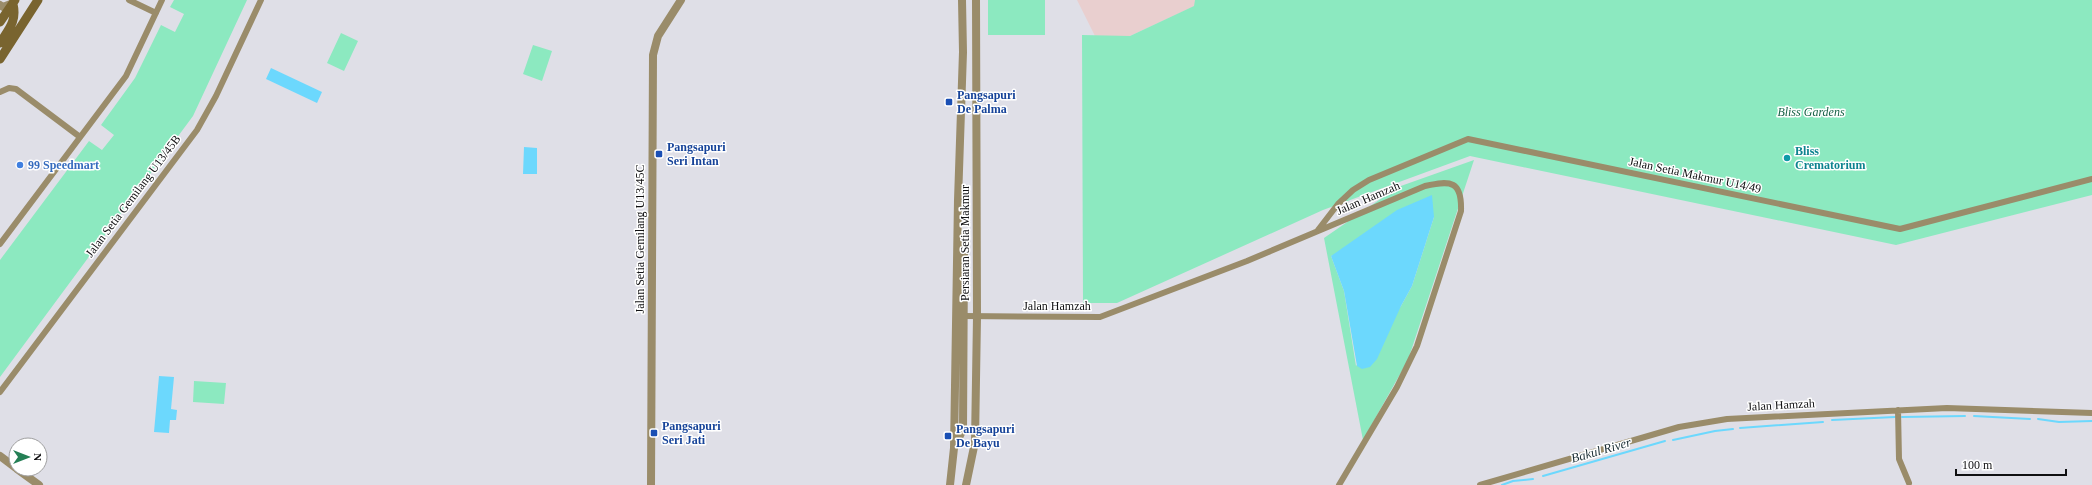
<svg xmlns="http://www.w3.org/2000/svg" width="2092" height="485" font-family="Georgia,serif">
	<rect width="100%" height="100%" fill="#dfdfe7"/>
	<!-- industrial -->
	<path fill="#e9cfcf" d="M1077,0h118v6l-65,30h-35z"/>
	<!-- green -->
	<path fill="#8ce9c0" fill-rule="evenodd" d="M174,0h73l-54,116 -193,261v-117l89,-119 13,9 12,-15 -13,-10 34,-47 26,-53 14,7 9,-18 -14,-7z
		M988,0h57v35h-57z
		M1195,0h897v195l-196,50 -426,-89 -147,54 -206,93h-34l-1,-268 48,1 64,-30z
		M341,33l17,8 -14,30 -17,-8z
		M533,45l19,6 -10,30 -19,-7z
		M1474,160l-66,200 -45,80 -39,-202 74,-51zM1434,217l-22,69 -11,20 -45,60 -12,-75 -13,-35z
		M194,381l32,2 -2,21 -31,-2z"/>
	<!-- water -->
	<path fill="#6cd8fd" d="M271,68l51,24 -5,11 -51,-24z
		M524,147l13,1v26h-14z
		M1432,195l2,22 -22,69 -11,20 -24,53 -7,8 -8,2 -5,-3 -13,-75 -13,-35 66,-46z
		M159,376l15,1 -3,32 6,1 -1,10h-6l-1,13 -15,-1z"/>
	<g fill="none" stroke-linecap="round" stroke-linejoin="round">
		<!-- stream -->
		<path stroke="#6cd8fd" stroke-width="2" d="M1974,416l56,3
			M1902,417l63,-1
			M2038,419l21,3 33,-1
			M1832,420l63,-3
			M1740,428l83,-6
			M1673,440l42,-9 18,-2
			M1543,476l122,-35
			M1502,485l11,-4 20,-2"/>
		<!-- minor -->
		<path stroke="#9a8c6a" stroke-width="6" d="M129,0l27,13
			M0,92l9,-4 7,1 64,48
			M1318,230l20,-26 15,-14 16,-10 99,-41 432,90 192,-50
			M0,244l126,-168 36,-76
			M964,316l136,1 147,-56 178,-75c26,-6 37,-5 36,25l-44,135 -20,41 -58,98
			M0,392l197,-262 19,-34 45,-96
			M1898,410l1,49 10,24
			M1480,485l199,-58 48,-8 220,-11 145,5"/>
		<!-- tertiary -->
		<path stroke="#9a8c6a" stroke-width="8" d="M0,5l3,2 10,-4
			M956,444l7,-15 1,-175 -5,-14
			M0,456l16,12
			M17,469l22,16
			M651,485l2,-430 5,-19 23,-36
			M950,485l4,-37 4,-248 5,-148 -1,-52
			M966,485l9,-43 2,-125 -1,-317"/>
		<!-- secondary -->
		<path stroke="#79642f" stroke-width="9" d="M0,22l15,-22
			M0,43c9,-14 17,-22 13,-39
			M0,59l38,-59"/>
	</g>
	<!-- markers -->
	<g fill="#1a4fb4" stroke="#fff" stroke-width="1.5">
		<rect x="945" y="98" width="8" height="8" rx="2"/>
		<rect x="655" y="150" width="8" height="8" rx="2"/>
		<rect x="650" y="429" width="8" height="8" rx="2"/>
		<rect x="944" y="432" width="8" height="8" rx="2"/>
	</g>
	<circle fill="#0f9aa8" stroke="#fff" stroke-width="1.5" cx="1787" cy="158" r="4"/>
	<circle fill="#3f7fe0" stroke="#fff" stroke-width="1.5" cx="20" cy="165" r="4"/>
	<g text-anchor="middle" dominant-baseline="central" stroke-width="3" stroke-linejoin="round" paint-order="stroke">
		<!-- transit labels -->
		<g font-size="12" font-weight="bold" fill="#164399" stroke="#fff" text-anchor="start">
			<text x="957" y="95">Pangsapuri<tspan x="957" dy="14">De Palma</tspan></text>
			<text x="667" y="147">Pangsapuri<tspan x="667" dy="14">Seri Intan</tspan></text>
			<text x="662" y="426">Pangsapuri<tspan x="662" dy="14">Seri Jati</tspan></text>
			<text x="956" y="429">Pangsapuri<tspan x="956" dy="14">De Bayu</tspan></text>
		</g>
		<!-- park labels -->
		<g font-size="12" font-style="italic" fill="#176247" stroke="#fff">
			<text x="1811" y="112">Bliss Gardens</text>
		</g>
		<!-- culture labels -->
		<g font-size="12" font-weight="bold" fill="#0d838f" stroke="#fff" text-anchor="start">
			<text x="1795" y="151">Bliss<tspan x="1795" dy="14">Crematorium</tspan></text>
		</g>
		<!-- shop labels -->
		<g font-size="12" font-weight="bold" fill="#366cbe" stroke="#fff" text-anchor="start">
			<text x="28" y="165">99 Speedmart</text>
		</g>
		<!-- street labels -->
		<g font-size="12" fill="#101012" stroke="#fff">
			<text transform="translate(1695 175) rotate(12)">Jalan Setia Makmur U14/49</text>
			<text transform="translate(133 196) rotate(-53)">Jalan Setia Gemilang U13/45B</text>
			<text transform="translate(1368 198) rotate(-23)">Jalan Hamzah</text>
			<text transform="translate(640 239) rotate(-90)">Jalan Setia Gemilang U13/45C</text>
			<text transform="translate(965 243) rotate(-90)">Persiaran Setia Makmur</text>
			<text x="1057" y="306">Jalan Hamzah</text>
			<text transform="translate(1781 405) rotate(-3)">Jalan Hamzah</text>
		</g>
		<!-- water labels -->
		<g font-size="13" font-style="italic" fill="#1b2e35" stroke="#fff">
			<text transform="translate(1601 450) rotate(-16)">Bakul River</text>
		</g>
	</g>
	<!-- north arrow -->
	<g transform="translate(28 457) rotate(90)"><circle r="19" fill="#ffffff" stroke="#9f9fa0"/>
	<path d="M0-3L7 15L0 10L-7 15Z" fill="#247f55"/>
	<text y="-6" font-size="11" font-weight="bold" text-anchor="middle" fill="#101012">N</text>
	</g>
	<!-- scale -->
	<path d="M1956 469v6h110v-6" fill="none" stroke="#101012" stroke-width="2"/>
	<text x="1962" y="469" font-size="12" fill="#101012" stroke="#ffffff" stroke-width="3" paint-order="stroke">100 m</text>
</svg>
